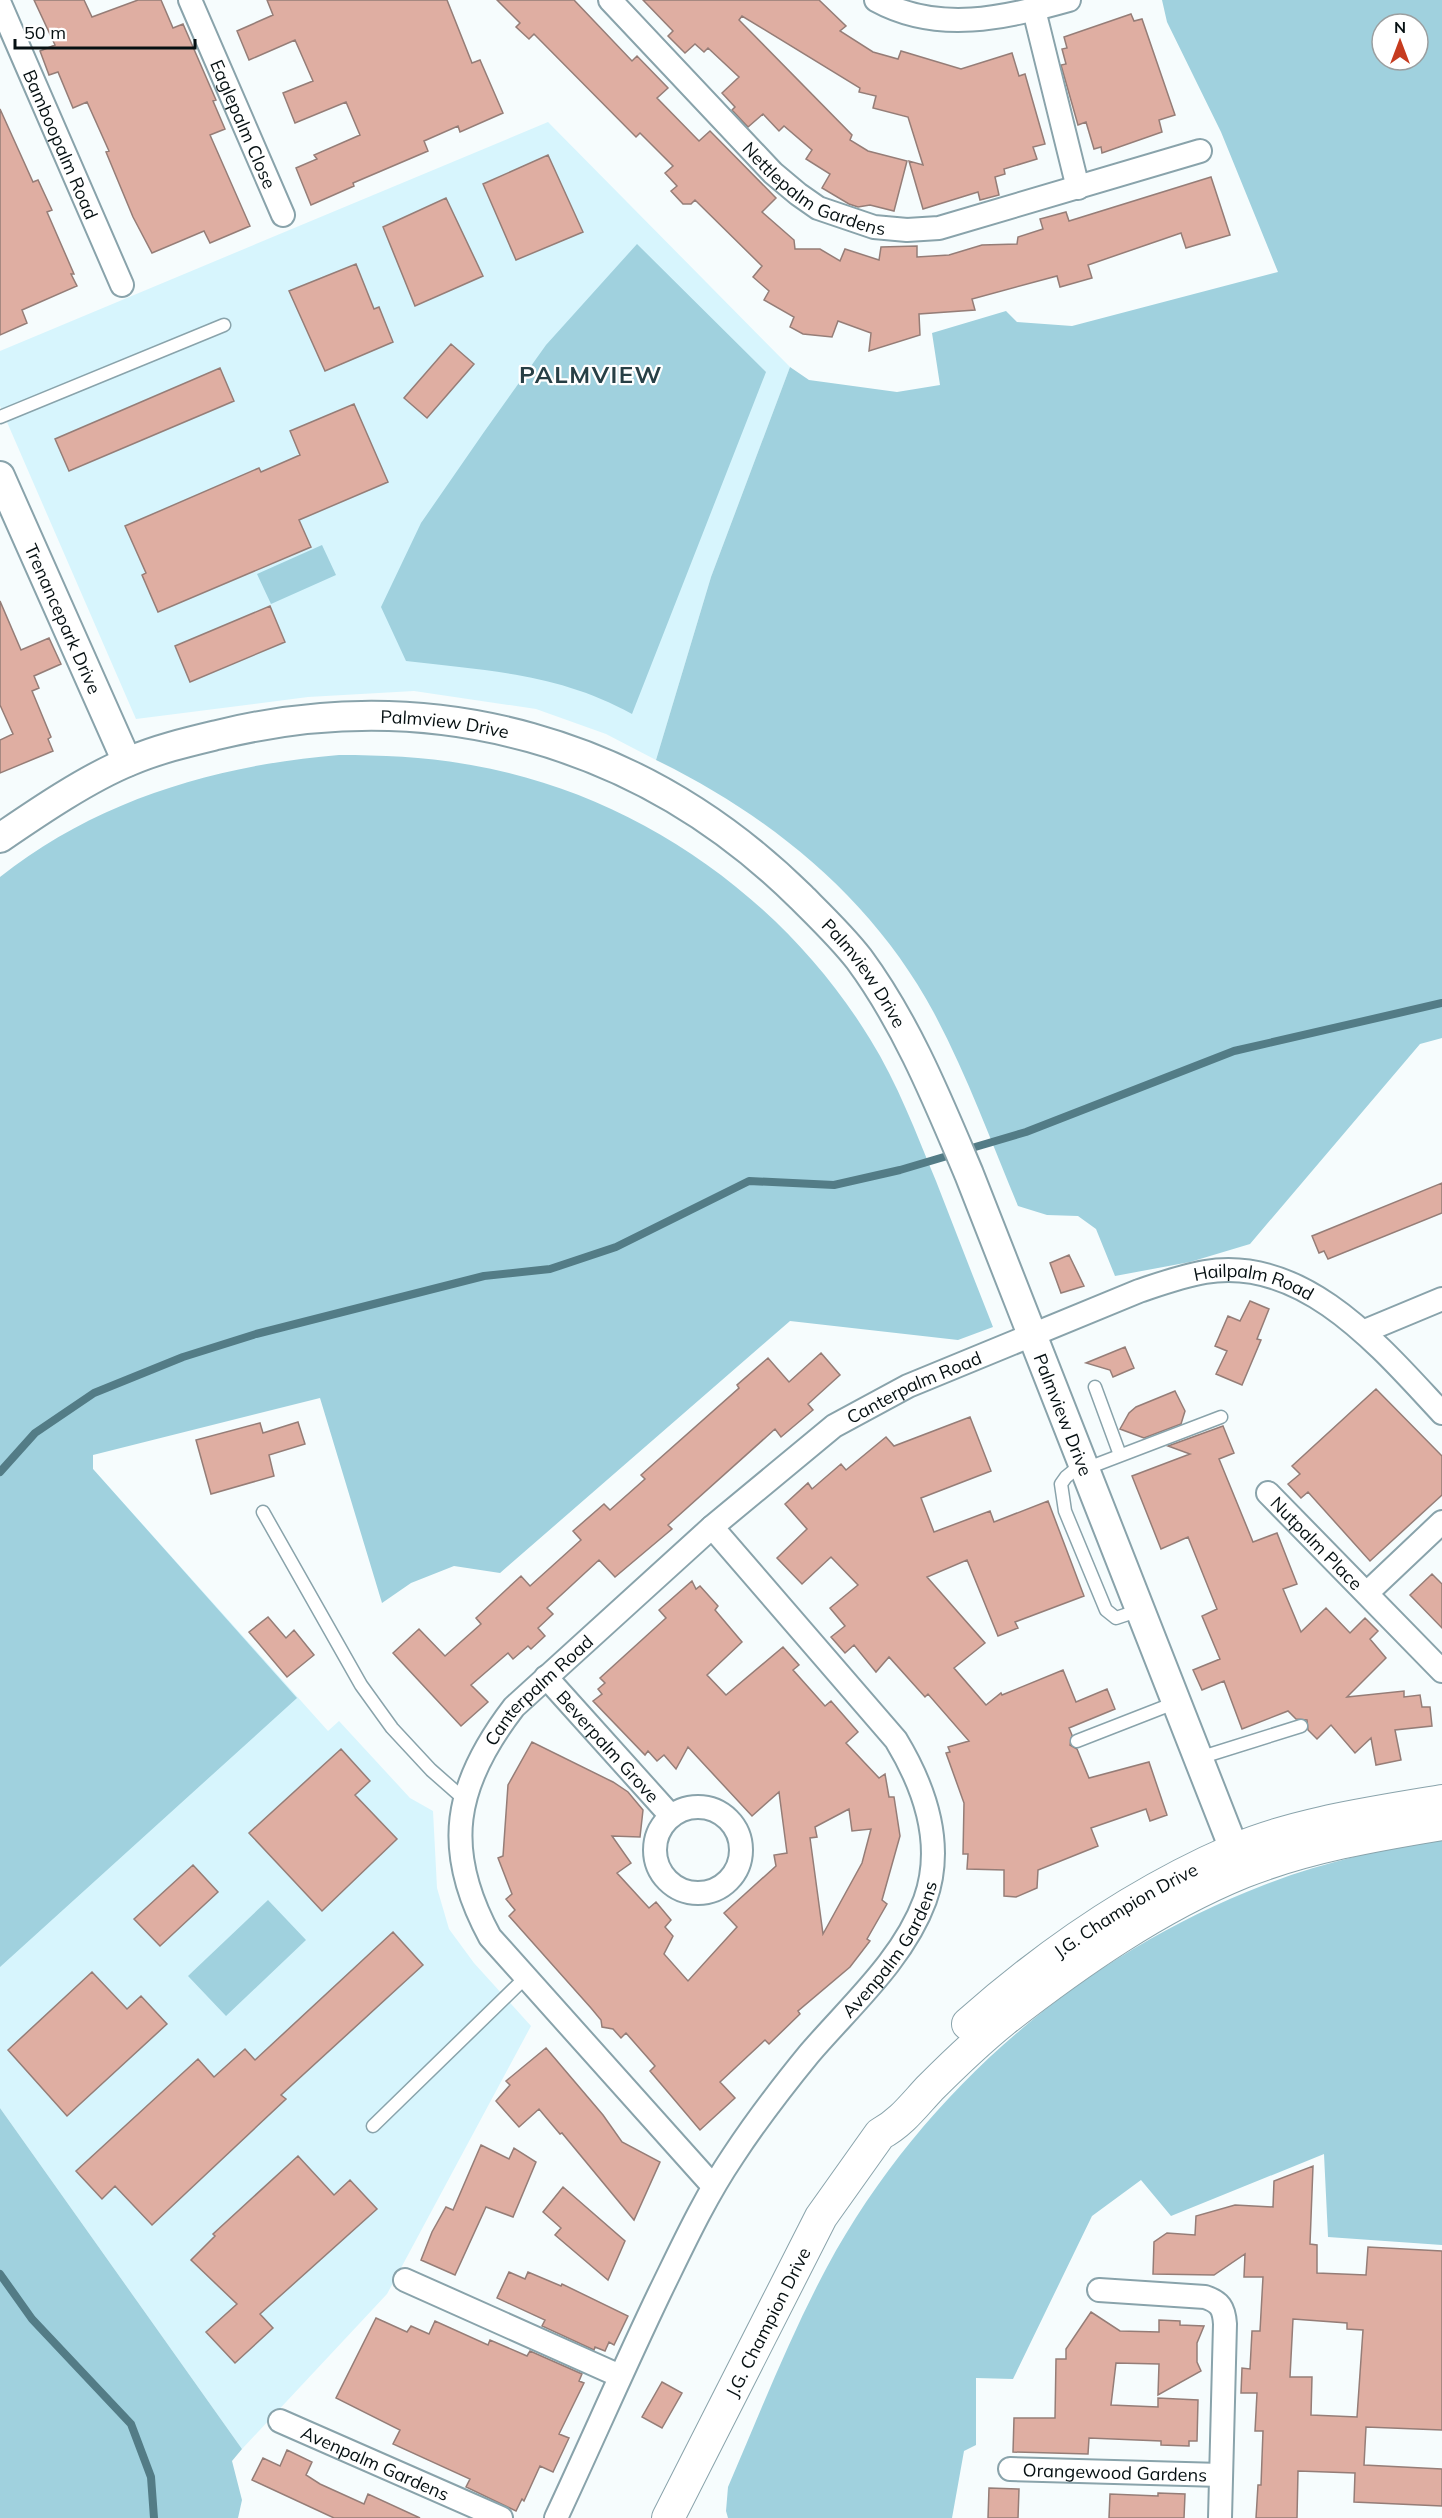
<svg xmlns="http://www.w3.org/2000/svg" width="1442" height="2518" font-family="Mulish,sans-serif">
	<rect width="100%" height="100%" fill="#f6fcfd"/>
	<!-- built -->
	<path fill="#d7f5fd" d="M548,122l242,245 -79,210 -55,183 -50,-26 -70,-25 -122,-18 -106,6 -172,22 -136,-313v-55z
		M93,1469l235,262 11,-10 71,77 23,13 4,77 12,41 25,34 57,63 -144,268 -145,155 -242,-341v-557z"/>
	<!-- green -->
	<path fill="#a0d1de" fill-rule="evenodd" d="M1162,0h280v1038l-22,6 -170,200 -60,18 -75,14 -19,-47 -18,-13 -31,-1 -29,-9c-27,-65 -51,-131 -84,-193 -61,-114 -163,-197 -278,-253l55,-183 79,-210 19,13 88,12 43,-7 -8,-52 74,-22 11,11 55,4 206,-54 -57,-140 -54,-110zM1382,24h36v36h-36z
		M637,244l129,128 -134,342c-74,-41 -144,-43 -226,-53l-25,-54 40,-84 63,-91 62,-87z
		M322,545l14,30 -65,29 -14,-30z
		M339,755c44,0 88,2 132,10 164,28 313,133 399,274 28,45 46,94 66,142 19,49 38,98 57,146l-35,13 -168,-19 -290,252 -46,-7 -43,17 -29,20 -62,-205 -227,57v14l204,229 -297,269v-1090c97,-77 217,-112 339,-122z
		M1442,1838v407l-114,-8 -4,-83 -153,62 -30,-36 -49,36 -79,163 -37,-1v67l-12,6 -12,67h-224l-2,-7 2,-24c32,-74 61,-149 99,-220 94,-174 253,-311 437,-382 58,-23 118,-35 178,-47z
		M268,1900l38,40 -80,76 -38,-40z
		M0,2108l242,341 -10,12 10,39 -4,18h-238z"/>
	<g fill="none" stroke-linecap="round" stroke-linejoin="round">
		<!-- stream -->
		<path stroke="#537c86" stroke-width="8" d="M965,1150l61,-18 208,-81 208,-48
			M0,1472l35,-39 59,-40 89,-36 73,-23 228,-58 66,-7 66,-22 133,-66 85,4 66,-15 54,-16
			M0,2274l32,45 99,105 20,53 3,41"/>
	</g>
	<!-- building -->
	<path fill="#dfaea2" stroke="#957d77" stroke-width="1.5" fill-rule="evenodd" d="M34,0h50l8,17 46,-17h23l12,28 10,-4 33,76 -3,1 12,28 -15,6 40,91 -40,17 -6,-12 -52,22 -19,-36 -27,-65 3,-1 -22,-49 -14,6 -15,-36 -9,3 -9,-24 15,-6z
		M267,0h180l25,63 8,-3 23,53 -43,19 -2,-6 -34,15 4,10 -75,32 1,3 -43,19 -15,-37 21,-9 -3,-4 46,-20 -14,-33 -51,21 -12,-30 30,-12 -18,-41 -46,20 -12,-29 36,-16z
		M497,0h77l58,61 5,-5 31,32 -11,10 42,43 11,-10 66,67 -14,14 32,28 1,9h25l20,12 5,-12 34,11 2,-13 36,-1v11l32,-2 33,-10 35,-1 1,-7 25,-8 -3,-10 26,-7 3,9 142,-44 19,58 -44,13 -5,-15 -93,32 4,13 -32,9 -3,-11 -85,23 3,11 -56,4 1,21 -51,16 2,-18 -33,-12 -6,16 -29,-3 -13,-7 4,-10 -30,-17 5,-9 -16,-14 9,-11 -67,-66 -4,4h-8l-12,-13 6,-5 -12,-13 8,-7 -33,-33 -4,4 -102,-103 -5,5 -13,-12 4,-4z
		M643,0h176l27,26 -6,5 33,21 25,7 3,-8 60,18 51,-16 7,23 6,-2 20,70 -12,3 4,12 -33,10 1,5 -10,3 4,18 -19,5 -2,-8 -55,17 -14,-48 14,4 -15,-48 -35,-9 3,-12 -17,-4 1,-4 -118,-72 -3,4 113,115 -2,5 18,11 39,10 -13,50 -24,-6 -12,2 -9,-3 -27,-16 8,-14 -24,-15 6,-9 -28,-24 -5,5 -16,-17 -15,13 -16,-17 3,-3 -13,-14 17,-16 -31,-29 -4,4 -9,-8 -10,9 -17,-17 5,-5z
		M1131,14l3,7 8,-2 33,96 -16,5 3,12 -60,21 -1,-6 -7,2 -8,-27 -8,3 -17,-60 5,-1 -4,-15 5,-1 -3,-11z
		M0,109l33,73 5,-2 14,30 -5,2 27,62h-3l6,12 -55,24 5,13 -27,12z
		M548,155l35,77 -67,28 -33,-76z
		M446,198l37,78 -68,30 -32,-79z
		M356,264l18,45 5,-2 14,35 -68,29 -36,-80z
		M451,344l23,20 -47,54 -23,-20z
		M220,368l14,33 -165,70 -14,-32z
		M354,404l34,78 -89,38 12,27 -153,65 -16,-37 4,-2 -21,-47 134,-58 2,4 39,-17 -10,-24z
		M0,601l21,49 28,-12 12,26 -27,12 5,12 -7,3 19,46 -3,2 5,12 -53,22v-33l13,-6 -13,-29z
		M270,606l15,36 -95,40 -15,-36z
		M1442,1183v30l-114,46 -4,-8 -5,2 -7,-17z
		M1069,1255l15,31 -23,7 -11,-30z
		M1250,1301l19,8 -12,30 4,1 -19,45 -26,-11 11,-23 -12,-5 13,-30 12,5z
		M1125,1347l9,21 -21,9 -3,-7 -24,-7z
		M821,1353l19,22 -32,29 5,6 -32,27 -6,-8 -107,96 4,4 -57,48 -16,-17 -52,48 6,6 -15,14 7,8 -14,13 -3,-3 -15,13 -5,-6 -37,32 17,17 -27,24 -68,-73 26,-24 26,27 36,-32 -5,-6 31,-29 14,-13 9,10 51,-46 -8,-9 31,-27 6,6 35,-31 -4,-4 98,-87 -2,-3 31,-27 21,24z
		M1376,1389l66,67v39l-72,66 -62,-69 -7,6 -13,-14 12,-10 -8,-8z
		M1175,1391l10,20 -4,13 -37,14 -24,-9 9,-16 7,-6z
		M970,1417l21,54 -70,27 13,34 56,-21 4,11 54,-21 36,95 -69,26 3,6 -20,8 -31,-76 -40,17 58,66 -31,25 32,37 15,-12 1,2 61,-25 13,32 31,-13 8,20 -46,19 3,7 -2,10 7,4 12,29 60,-16 18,53 -17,6 -4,-12 -55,19 7,18 -60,24 -1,18 -21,9 -12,-1v-26l-37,-1 1,-15h-5l1,-51 -18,-50 4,-1 -2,-5 21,-6 -41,-47 -3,3 -36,-40 -13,15 -22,-27 -9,8 -14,-16 14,-11 -15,-18 28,-23 -27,-28 -29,27 -25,-26 30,-29 -22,-25 23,-21 4,6 29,-25 5,6 40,-33 8,9z
		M298,1422l7,22 -36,11 5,21 -63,18 -15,-54 64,-17 3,10z
		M1223,1426l11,27 -15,6 34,83 24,-9 20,51 -14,5 18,43 25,-24 24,25 15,-15 13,13 -8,8 16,19 -39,39 57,-6v6l16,-2 2,12h8l2,19 -37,4 6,30 -25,5 -5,-27 -16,15 -24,-28 -14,14 -9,-9 -1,-10 -11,-1 -8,-8 -46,18 -18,-48 -22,9 -9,-20 27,-11 -18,-43 15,-7 -29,-72 -27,12 -29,-73 58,-22 -22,-8z
		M1432,1574l10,10v44l-32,-33z
		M692,1581l4,8 4,-3 18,20 -3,4 27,32 -35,33 19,20 57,-48 16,18 -6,5 32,36 6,-5 27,31 -12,11 33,35 6,-4 4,23h5l6,39 -18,64 5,4 -20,35 3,2 -20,26 -52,44 2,3 -31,30 -4,-4 -45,42 15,16 -35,32 -50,-59 5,-5 -29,-33 -5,5 -8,-9 -11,-2 -1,-7 -10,-12 -82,-92 6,-6 -9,-11 6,-5 -14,-36 5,-2 5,-71 24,-43 81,40 15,10 15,18 -3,27 -28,-1 19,27 -14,10 32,35 7,-6 15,18 -6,7 8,9 -9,18 24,27 49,-54 -13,-14 52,-47 -2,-11 13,-2 -8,-61 -27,24 -64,-69 -12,22 -12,-14 -7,6 -9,-10 -3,4 -52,-54 9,-7 -4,-5 7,-6 -5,-5 66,-60 -7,-8zM849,1809l3,22 19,-2 -9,34 -39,71 -13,-96 7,-1 -2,-10z
		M268,1617l18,21 8,-8 20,25 -27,22 -38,-45z
		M341,1749l29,32 -15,14 42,44 -75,72 -73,-78z
		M193,1865l25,27 -58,54 -26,-27z
		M393,1932l30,33 -142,130 5,4 -134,126 -37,-39 -13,13 -26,-28 122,-112 16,18 31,-28 10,11z
		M92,1972l35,37 14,-13 26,28 -100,92 -59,-66z
		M546,2048l57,67 19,27 38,20 -26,58 -72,-87 -2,1 -21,-25 -20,18 -23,-26 14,-16 -4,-4z
		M481,2145l28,14 5,-11 22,14 -23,55 -27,-10 -31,68 -34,-15 11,-28 14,-25 7,3z
		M298,2156l36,39 16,-15 27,29 -117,105 13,14 -38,35 -29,-31 31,-28 -46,-44 24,-24 -2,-2z
		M1313,2166l-3,78 7,1v28l49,2 2,-28 74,4v179l-76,-3 -2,38 78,4v37l-88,-4 1,-29 -57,-2 -1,47h-41l2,-33h3l2,-54h-8l2,-38h-16l1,-25 8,1 2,-38h8l3,-54h-19l1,-23 -31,21 -61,-1 1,-32 13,-9 28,2 1,-19 39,-11 38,2 1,-26zM1293,2319l54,4v6l16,1 -6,87 -46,-2 1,-38h-22z
		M563,2187l62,54 -17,39 -53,-45 6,-7 -18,-16z
		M509,2272l16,7 3,-7 33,14 1,-2 66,32 -14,29 -5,-3 -4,9 -10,-4 -1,3 -52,-24 3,-6 -48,-22z
		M1091,2312l29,19 39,1v-12l21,1v4l24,1 -7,17v19l4,9 -43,24 1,-31 -43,-1 -5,42 47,2v-9l40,2 -1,41h-8v5l-28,-1v-4l-72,-3 -1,16 -75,-2 1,-34h41l1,-59h10v-10z
		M376,2318l31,14 4,-6 18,8 6,-13 53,24 2,-5 37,16 3,-5 52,23 -3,7 5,2 -25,51 10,4 -16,34 -13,-6 -16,35 -2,-2 -6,12 -50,-24 4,-8 -77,-35 7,-14 -64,-32z
		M662,2382l20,11 -20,35 -20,-11z
		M287,2450l25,12 -6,13 14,9 44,20 4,-10 52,24h-86l-82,-38 11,-22 17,8z
		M989,2488l30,1 -1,29h-30z
		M1158,2493l27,1 -1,24h-75l1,-24 48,2z"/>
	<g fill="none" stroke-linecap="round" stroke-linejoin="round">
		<!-- service casing -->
		<g stroke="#89a3ab" stroke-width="15">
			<path id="service" d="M0,417l224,-92
				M1095,1387l25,68
				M1082,1464l-16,13 -5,7 4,27 41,99 10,8 24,-8
				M1085,1469l136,-52
				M263,1512l98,173 31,43 39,42 33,29
				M1077,1741l100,-39
				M1199,1758l102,-32
				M373,2126l153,-149"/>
		</g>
		<!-- minor casing -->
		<g stroke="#89a3ab" stroke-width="26">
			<g id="minor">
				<path id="s1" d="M190,0l93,215"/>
				<path id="s2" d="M610,0l163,173 25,21 20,14 56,19 33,3 32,-2 261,-77"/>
				<path d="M876,0c62,34 129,18 193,0"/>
				<path id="s3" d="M0,4l122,281"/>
				<path d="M1034,10l44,178"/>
				<path d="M1365,1331l77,-32"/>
				<path id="s4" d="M1268,1493l174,178"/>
				<path d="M1367,1593l75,-71"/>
				<path id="s5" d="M546,1677l125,139"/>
				<circle cx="698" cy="1850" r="43"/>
				<path id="s6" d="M713,2186l-223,-249c-48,-88 -36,-152 24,-230l198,-180 122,-101 74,-40 231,-95c21,-7 43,-15 66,-19 100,-17 177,77 237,141"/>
				<path d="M405,2280l215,96"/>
				<path d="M1099,2290l106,7c15,5 19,11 20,27l-5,194"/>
				<path id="s7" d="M280,2421l221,97"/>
				<path id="s8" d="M1010,2469l211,6"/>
				<path id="s9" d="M556,2518c35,-75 68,-151 104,-226 23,-47 44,-93 73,-136 23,-35 49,-69 76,-102 41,-48 94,-94 116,-154 20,-56 0,-112 -29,-160l-184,-213"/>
			</g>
		</g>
		<!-- tertiary casing -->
		<g stroke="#89a3ab" stroke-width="32">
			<g id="tertiary">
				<path id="s10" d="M0,476l127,286"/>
				<path id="s11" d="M0,838c38,-26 88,-60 130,-77 28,-12 58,-19 87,-26 216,-53 426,6 584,162 20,20 41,40 58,62 48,65 79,142 110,215l274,698"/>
			</g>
		</g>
		<!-- secondary casing -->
		<g stroke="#89a3ab" stroke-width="34">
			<g id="secondary">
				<path id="s12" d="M968,2024c80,-71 167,-131 266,-174 64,-27 139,-37 208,-49"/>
				<path id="s13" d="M668,2518l153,-301 59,-83c21,-11 34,-29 50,-46 23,-23 48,-47 74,-68 73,-57 153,-113 239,-148 63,-25 132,-37 199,-48"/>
			</g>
		</g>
		<!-- service -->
		<use href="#service" stroke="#fff" stroke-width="12"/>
		<!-- minor -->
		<use href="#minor" stroke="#fff" stroke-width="22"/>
		<!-- tertiary -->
		<use href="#tertiary" stroke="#fff" stroke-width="28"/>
		<!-- secondary -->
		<use href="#secondary" stroke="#fff" stroke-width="32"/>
	</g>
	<g text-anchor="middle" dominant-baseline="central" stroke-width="4.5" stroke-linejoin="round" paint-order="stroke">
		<!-- street labels -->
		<g font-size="18" fill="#061012" stroke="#fff">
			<text stroke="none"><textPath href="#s1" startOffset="135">Eaglepalm Close</textPath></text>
			<text stroke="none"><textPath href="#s3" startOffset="153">Bamboopalm Road</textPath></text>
			<text stroke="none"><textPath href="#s2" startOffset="282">Nettlepalm Gardens</textPath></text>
			<text stroke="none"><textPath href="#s10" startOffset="156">Trenancepark Drive</textPath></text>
			<text stroke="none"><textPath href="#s11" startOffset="472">Palmview Drive</textPath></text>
			<text stroke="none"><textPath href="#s11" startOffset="976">Palmview Drive</textPath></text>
			<text stroke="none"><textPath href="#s6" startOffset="1462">Hailpalm Road</textPath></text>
			<text stroke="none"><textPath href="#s6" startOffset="1098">Canterpalm Road</textPath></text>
			<text stroke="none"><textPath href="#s11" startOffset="1462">Palmview Drive</textPath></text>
			<text stroke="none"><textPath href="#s4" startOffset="70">Nutpalm Place</textPath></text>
			<text stroke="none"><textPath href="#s6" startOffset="612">Canterpalm Road</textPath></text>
			<text stroke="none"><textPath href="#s5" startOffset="93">Beverpalm Grove</textPath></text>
			<text stroke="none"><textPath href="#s12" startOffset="195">J.G. Champion Drive</textPath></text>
			<text stroke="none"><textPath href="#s9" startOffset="664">Avenpalm Gardens</textPath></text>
			<text stroke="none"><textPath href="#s13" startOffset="220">J.G. Champion Drive</textPath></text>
			<text stroke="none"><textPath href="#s7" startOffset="104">Avenpalm Gardens</textPath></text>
			<text stroke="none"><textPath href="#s8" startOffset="105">Orangewood Gardens</textPath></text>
		</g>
		<!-- district labels -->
		<g font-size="24" font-weight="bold" letter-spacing="1.5" fill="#273f45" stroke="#fff">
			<text x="591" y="374">PALMVIEW</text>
		</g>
	</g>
	<!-- north arrow -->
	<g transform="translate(1400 42)"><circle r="28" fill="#ffffff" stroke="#9b9fa0" stroke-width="1.5"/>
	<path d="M0-4.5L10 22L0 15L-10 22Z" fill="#c63b1f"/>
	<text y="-9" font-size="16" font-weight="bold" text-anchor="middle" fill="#061012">N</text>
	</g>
	<!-- scale -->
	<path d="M15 39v9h180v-9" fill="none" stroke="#061012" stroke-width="3"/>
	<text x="24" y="39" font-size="18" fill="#061012" stroke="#ffffff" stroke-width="4.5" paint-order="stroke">50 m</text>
</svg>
